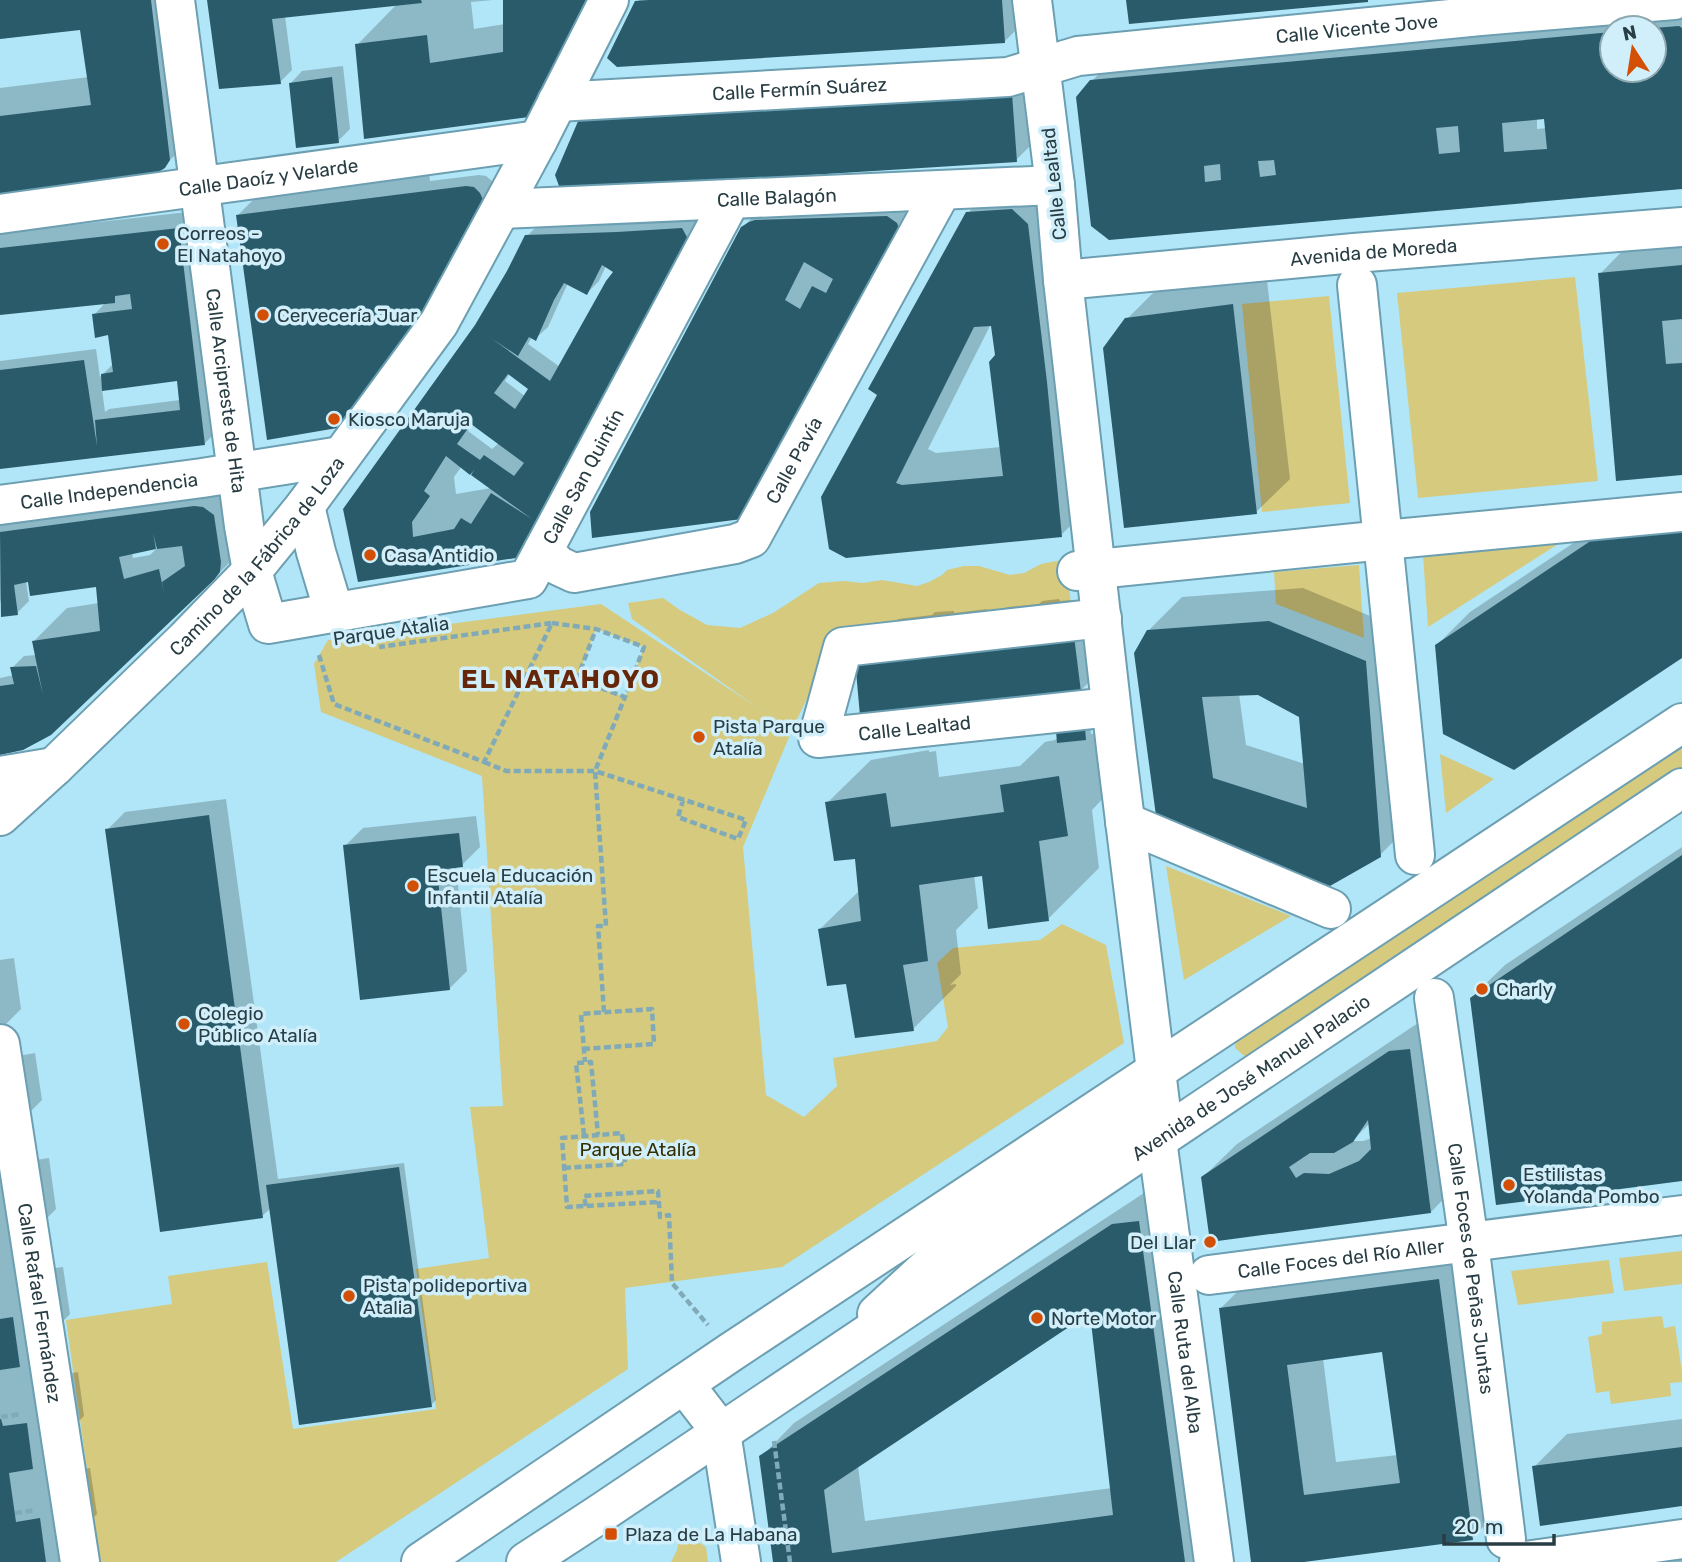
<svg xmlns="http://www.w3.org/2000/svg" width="1682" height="1562" font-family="Rubik,sans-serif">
	<rect width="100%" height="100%" fill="#b1e6f8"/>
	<!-- green -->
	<path fill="#d5ca7e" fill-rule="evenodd" d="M1575,277l23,204 -180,17 -21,-205z
		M1329,296l21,207 -88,9 -20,-208z
		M1563,541l-135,86 -5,-72z
		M1067,559l4,48 -231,22 -48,101 -49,117 23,248 38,22 33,-31 -4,-28 104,-17 11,-14 -11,-64 16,-15 87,-8 22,-16 44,21 18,98 -342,224 -157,21 3,81 -292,193h-236l-34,-242 106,-16 -4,-28 99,-14 26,167 143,-20 -20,-140 73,-11 -19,-151 33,-1 -21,-330 -161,-64 -7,-48 14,-24 273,-36 157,104 -126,-89 -4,-16 35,-5 17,12 27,15 33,3 33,-15 46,-30 25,-2 19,2 19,-3 35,6 12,-4 13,-7 5,-5 17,-4h15l31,9 14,-2 17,-9zM596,629l48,18 -19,50 -48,-18z
		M1359,565l5,73 -88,-34 -2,-32z
		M1682,739v33l-434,287 -13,-11 1,-12z
		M1440,754l54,25 -48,34z
		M1166,866l125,50 -107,64z
		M1682,1251v33l-58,7 -5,-33z
		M1609,1260l5,33 -96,12 -7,-34z
		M1662,1316l2,12 11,-2 7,46v10l-12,1 1,13 -60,8 -2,-13 -13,2 -8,-56 14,-3v-12z
		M681,1531l25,16 2,15h-37l6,-12z"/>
	<!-- shadow -->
	<path fill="#0003" fill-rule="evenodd" d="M0,0h187l11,132 -34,34 -164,28v-106l89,-11 -8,-49 -81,11z
		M208,0h285l-22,2 3,27 31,-5v-24h97l-74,115 -171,-70 41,-42 -113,13 7,54 -12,12z
		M639,0h398l1,8 -33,33 -368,-39z
		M1682,0v187l-572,51 -18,-157 33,-34zM1612,28h42v42h-42zM1537,118h9l1,10 -10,1z
		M1045,62l4,65 -33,33 -436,-40z
		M343,66l7,63 -12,12 -47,-58 11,-12z
		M429,171l1,10 49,-6 7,1 6,5 3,9 -90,155 -168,-129 24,-24z
		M1046,177l49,325 -34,33 -215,21 34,-161 88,-182 33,-34zM993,320l4,36 4,91 -65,6 -8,-4z
		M915,205l-141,278 -32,-255 13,-13z
		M197,211l19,221 -12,12 -204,22v-105l96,-12 4,28 14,-14 -4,-30 -16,-18 12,-13 -106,12v-81zM178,379l2,21 -71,9 -4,3 -3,-23z
		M694,217l10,18 -140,277 -205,68 117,-254 51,-90 12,-12zM606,266l9,5 -55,96 -32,-23 4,-7 4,1 12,-11 20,-44 19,10 12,-12zM510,373l21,16 -5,8 -21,-16zM473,424l26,19 -7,6 -24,-18zM462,466l29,22 -35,6 -2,-17z
		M1682,236v237l-82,-199 33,-34z
		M1266,272l24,207 -34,33 -130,-192 34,-34z
		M222,490l10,70 -19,19 -213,174v-75l14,-3 -2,-7 12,-12 13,-1 -3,-14 33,-33 32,-5 -2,-18 -68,-11 -4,1 4,26 -12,12 -14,2 -3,-17v-75zM159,546l-9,9 -17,3 -1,-6z
		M1629,506l53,151 -245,-12 33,-33z
		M1303,588l96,40 14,194 -33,33 -222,-34 -10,-190 34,-34zM1239,694h20l42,22 4,48 -59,-19z
		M1096,598l18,60 -34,33 -216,-39 34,-33 34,-4 3,-3 19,-1v2l33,-4 1,9 9,-1 10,-10 32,-3 3,-3 17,-2 1,2z
		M1089,711l2,23 16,-2 3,59 -18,19 7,58 -51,51 -64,-45 -10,1 4,33 -22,22 5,44 -11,11 6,-1v2l-43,43 -65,-47 -28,-53 40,-39 -4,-32 -29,-55 44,-43 58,-10v2l7,-1 3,26 81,-11 25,-24 10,-2z
		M226,799l52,380 126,-16 32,237 -5,5 -160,-197 -9,8 -155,-386 18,-18z
		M476,816l4,31 -18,18 -6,1 11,105 -18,18 -104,-143 18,-18z
		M1682,847v332l-211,-181 34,-33z
		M14,958l7,51 -21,21v-70z
		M1424,1019l40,159 -33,34 -228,-35 34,-33zM1370,1123l2,15 -9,3h-11z
		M35,1053l7,47 -24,24 6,38 25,-4 7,51 -23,23 6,38 24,-3 7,47 -22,23 5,39 25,-4 6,44 -22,22 5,34 23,-4 7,46 -22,22 4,26h-79v-508l1,5z
		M1147,1191l52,371h-425l-13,-105 33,-34zM1091,1310l21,178 -247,33 -7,-55z
		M1472,1247l33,258 -33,33 -182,24h-38l-31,-254 33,-33zM1383,1350l15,105 -62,7 -13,-104z
		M1682,1419v86l-148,-38 33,-33z
		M1682,1541v21h-109z"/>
	<!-- building -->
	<path fill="#295b6b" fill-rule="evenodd" d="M0,0h151l19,160 -5,8 -15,9 -150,19v-80l91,-11 -11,-75 -80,9z
		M207,0h214l1,3 -150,16 9,65 -62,5z
		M503,0h83l-57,117 -165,22 -9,-95 72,-9 3,28 73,-11z
		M649,0h353l3,43 -388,24 -10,-9 28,-57z
		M1126,0h242v2l-239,22z
		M1679,26l3,2v161l-573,51 -18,-14 -15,-129 14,-17 522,-48v38h42v-42zM1544,119l3,30 -43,3 -2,-29zM1458,126l2,26 -21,2 -3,-26zM1274,160l2,15 -16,2 -2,-16zM1220,164l1,16 -16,2 -1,-16z
		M332,77l7,66 -43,5 -7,-65z
		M1012,94l5,68 -444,28 -14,-4 -4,-11 24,-56z
		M466,186l8,1 6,6 4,9 -48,91 -93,134 -76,13 -31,-225z
		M1012,209l16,15 19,158 15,155 -216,21 -17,-9 -8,-52 56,-102 -9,-6 98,-177zM991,326l4,29 -6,7 14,114 -101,9 -6,-2 78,-156z
		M887,216l10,7 3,8 -158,288 -150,19 -2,-26 151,-285 8,-5 6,-2zM804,262l29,17 -7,14 -14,-7 -12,23 -15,-9z
		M179,228l26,217 -205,24v-99l84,-10 13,86 -2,-26 85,-10 -3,-29 -75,10 -1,-17 12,-2 -5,-37 -13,3 -3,-24 40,-5 -2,-15 -15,2v7l-115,12v-67z
		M682,228l11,20 -171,309 -164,25 -15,-73 132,-184 32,-54 18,-36 92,-3zM602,265l11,7 -7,9 -56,100 -59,-43 27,18 11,-19 7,4 18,-41 10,-17 23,12zM508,374l20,15 -13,20 -21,-16zM471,424l53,39 -10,13 -30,-21 -4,5 -23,-16zM446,456l24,19 5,-6 -4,6 61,44 -41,-26 -20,31 -10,-6 -7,11 -41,8 -1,-15 18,-26 -6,-5z
		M1682,265v54l-20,2 4,43 16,-1v112l-66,6 -18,-208z
		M1233,304l24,210 -133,14 -21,-180 22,-30z
		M194,506l9,1 11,8 7,47 -1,10 -6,8 -163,155 -28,15 -23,5v-69l14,-2 -4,-17 26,-1 7,29 -11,-54 68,-10 -4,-44 -66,9 -2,-14 -14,3 4,30 -17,2 -1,-85zM153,533l4,16 25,-3 3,20 -23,16 2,11 -5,-24 -35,10 -5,-22 37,-8z
		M1682,530v128l-168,112 -71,-36 -8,-89 160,-107z
		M1269,621l97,40 15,196 -51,29 -41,-16 -132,-47 -23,-170 13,-23zM1258,695l41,22 8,91 -94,-30 -11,-81z
		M1074,636l7,56 -221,24 -5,-56z
		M1084,716l2,24 -29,3 -2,-24z
		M1059,776l9,60 -29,5 10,80 -61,8 -6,-53 -63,9 9,76 -25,4 11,66 -59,7 -9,-54 -19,2 -9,-57 43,-8 -6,-62 -21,2 -9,-59 61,-9 5,34 113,-15 -4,-27z
		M209,815l54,403 -103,14 -55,-403z
		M459,833l4,34 -26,3 13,120 -90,10 -17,-155z
		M1682,855v326l-186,24 -26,-207z
		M1410,1049l21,164 -221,29 -9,-65 188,-126zM1368,1120l3,29 -12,12 -30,13 -25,-1 -8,5 -7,-11 21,-14h24l19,-11z
		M399,1167l33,240 -133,18 -33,-240z
		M1139,1221l46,341h-412l-14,-106 353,-232zM1090,1313l23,202 -281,38 -8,-63z
		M1439,1279l34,261 -169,22h-53l-32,-254zM1382,1352l18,131 -96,12 -17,-130z
		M13,1317l7,50 -20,3v-51z
		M0,1419h1l2,7 24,-3 6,46 -24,4 7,49 24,-4 6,44h-46z
		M1682,1447v59l-142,20 -8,-60z"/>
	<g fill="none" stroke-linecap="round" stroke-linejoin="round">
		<!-- minor casing -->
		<g stroke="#6c9fb1" stroke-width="42">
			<g id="minor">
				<path id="s1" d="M175,0l69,526 8,45 16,53 260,-45 203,-380"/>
				<path id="s2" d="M557,102l451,-25 70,-21 402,-40 194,-16"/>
				<path id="s3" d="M501,209l554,-24"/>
				<path id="s4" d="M0,214l538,-74"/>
				<path id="s5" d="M1063,280l291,-27 328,-26"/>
				<path d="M1357,285l58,570"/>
				<path id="s6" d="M0,505l202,-27 139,-22"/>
				<path d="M305,506l11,46 18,60"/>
				<path id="s7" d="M543,551l16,15 15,7 161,-29 16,-6 191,-348"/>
				<path d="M1077,571l307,-31 298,-28"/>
				<path id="s8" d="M1102,618l-259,29 -25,91 293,-31"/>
				<path d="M0,776l54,-9"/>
				<path id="s9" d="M0,816l54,-49 131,-127 67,-69 53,-65 134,-183 99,-183 71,-140"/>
				<path d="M1125,822l206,87"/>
				<path id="s10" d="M1434,998l35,245 37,296"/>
				<path id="s11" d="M0,1044l80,518"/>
				<path id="s12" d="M1157,1140l57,422"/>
				<path id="s13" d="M1209,1275l473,-60"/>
				<path d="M877,1314l75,-69 208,-142 -44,-355 -53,-468 -8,-95 -23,-185"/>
				<path d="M684,1384l37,48 20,130"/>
				<path d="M1519,1562l163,-23"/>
			</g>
		</g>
		<!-- major casing -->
		<g stroke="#6c9fb1" stroke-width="42">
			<g id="major">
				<path d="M421,1562l310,-210 951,-629"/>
				<path id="s14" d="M526,1562l72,-47 1084,-727"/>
			</g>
		</g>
		<!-- path -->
		<path stroke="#80aab8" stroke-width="4.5" stroke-dasharray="7 3.5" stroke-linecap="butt" d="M552,623l44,6 48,18 -19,50 -48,-18 19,-50
			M319,655l15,49 150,58 68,-139 -173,24
			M484,762l22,9h89l151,49 -8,19 -60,-22 5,-17
			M604,1012l-6,-86h8l-11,-155 30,-74
			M583,1049l71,-5 -2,-35 -71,5 4,48
			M584,1135l-8,-72 15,-1 7,73
			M564,1168l61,-4 -3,-31 -60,5 5,69 92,-5
			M586,1206l-2,-10 74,-5 2,26 9,-2 3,68 36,42
			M1,1417l20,-3
			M774,1441l16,121
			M15,1513l20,-3"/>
		<!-- minor -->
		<use href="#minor" stroke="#fff" stroke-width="38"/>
		<!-- major -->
		<use href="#major" stroke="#fff" stroke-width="38"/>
	</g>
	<!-- markers -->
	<g fill="#d34f05" stroke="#d0effa" stroke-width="2.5">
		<circle cx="163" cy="244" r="7"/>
		<circle cx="263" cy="315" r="7"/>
		<circle cx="334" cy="419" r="7"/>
		<circle cx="370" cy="555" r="7"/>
		<circle cx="699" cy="737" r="7"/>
		<circle cx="413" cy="886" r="7"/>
		<circle cx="1482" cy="989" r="7"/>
		<circle cx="184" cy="1024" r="7"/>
		<circle cx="1509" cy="1185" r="7"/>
		<circle cx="1210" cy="1242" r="7"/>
		<circle cx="349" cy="1296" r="7"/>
		<circle cx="1037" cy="1318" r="7"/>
		<rect x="604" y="1527" width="14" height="14" rx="3.5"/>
	</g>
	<g text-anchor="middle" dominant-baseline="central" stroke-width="7" stroke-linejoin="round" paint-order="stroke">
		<!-- street labels -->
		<g font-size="19" fill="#283d44" stroke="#d0effa">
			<text stroke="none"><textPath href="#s2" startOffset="805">Calle Vicente Jove</textPath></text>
			<text stroke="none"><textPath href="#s2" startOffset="243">Calle Fermín Suárez</textPath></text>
			<text stroke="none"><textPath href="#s4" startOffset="271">Calle Daoíz y Velarde</textPath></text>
			<text transform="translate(1054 184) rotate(-96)">Calle Lealtad</text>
			<text stroke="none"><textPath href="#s3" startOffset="276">Calle Balagón</textPath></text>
			<text stroke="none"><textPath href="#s5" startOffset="312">Avenida de Moreda</textPath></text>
			<text stroke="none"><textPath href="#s1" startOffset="394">Calle Arcipreste de Hita</textPath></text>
			<text stroke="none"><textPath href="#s7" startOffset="308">Calle Pavía</textPath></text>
			<text stroke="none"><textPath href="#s1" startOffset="1012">Calle San Quintín</textPath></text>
			<text stroke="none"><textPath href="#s6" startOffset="110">Calle Independencia</textPath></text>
			<text stroke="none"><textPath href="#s9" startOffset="366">Camino de la Fábrica de Loza</textPath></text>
			<text transform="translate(391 631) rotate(-8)">Parque Atalia</text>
			<text stroke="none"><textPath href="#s8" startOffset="452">Calle Lealtad</textPath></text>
			<text stroke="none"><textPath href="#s14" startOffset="872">Avenida de José Manuel Palacio</textPath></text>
			<text stroke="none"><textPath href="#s13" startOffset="133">Calle Foces del Río Aller</textPath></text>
			<text stroke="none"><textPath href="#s10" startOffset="273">Calle Foces de Peñas Juntas</textPath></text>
			<text stroke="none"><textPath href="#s11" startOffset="262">Calle Rafael Fernández</textPath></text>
			<text stroke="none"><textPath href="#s12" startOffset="214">Calle Ruta del Alba</textPath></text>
		</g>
		<!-- poi labels -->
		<g font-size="19" fill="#283d44" stroke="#d0effa" text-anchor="start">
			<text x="177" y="233">Correos -<tspan x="177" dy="22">El Natahoyo</tspan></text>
			<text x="277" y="315">Cervecería Juar</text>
			<text x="348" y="419">Kiosco Maruja</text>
			<text x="384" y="555">Casa Antidio</text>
			<text x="713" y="726">Pista Parque<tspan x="713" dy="22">Atalía</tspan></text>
			<text x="427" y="875">Escuela Educación<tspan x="427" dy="22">Infantil Atalía</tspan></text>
			<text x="1496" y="989">Charly</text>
			<text x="198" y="1013">Colegio<tspan x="198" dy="22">Público Atalía</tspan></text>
			<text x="1523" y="1174">Estilistas<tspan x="1523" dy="22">Yolanda Pombo</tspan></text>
			<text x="1196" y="1242" text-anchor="end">Del Llar</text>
			<text x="363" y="1285">Pista polideportiva<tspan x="363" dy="22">Atalia</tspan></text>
			<text x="1051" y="1318">Norte Motor</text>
			<text x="625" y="1534">Plaza de La Habana</text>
		</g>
		<!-- park labels -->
		<g font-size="19" fill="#352e00" stroke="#d0effa">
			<text x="638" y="1149">Parque Atalía</text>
		</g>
		<!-- district labels -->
		<g font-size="26" font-weight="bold" letter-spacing="2" fill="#662609" stroke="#d0effa">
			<text x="561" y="679">EL NATAHOYO</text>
		</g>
	</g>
	<!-- north arrow -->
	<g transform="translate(1633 49) rotate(348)"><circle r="33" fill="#d0effa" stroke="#8da8b1" stroke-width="2"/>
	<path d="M0-5L12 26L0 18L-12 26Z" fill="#d34f05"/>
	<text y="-10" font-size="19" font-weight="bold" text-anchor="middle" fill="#283d44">N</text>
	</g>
	<!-- scale -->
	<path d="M1444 1534v10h110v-10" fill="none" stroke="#283d44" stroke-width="3.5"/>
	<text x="1454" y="1534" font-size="21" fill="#283d44" stroke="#d0effa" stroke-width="5" paint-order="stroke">20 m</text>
</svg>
